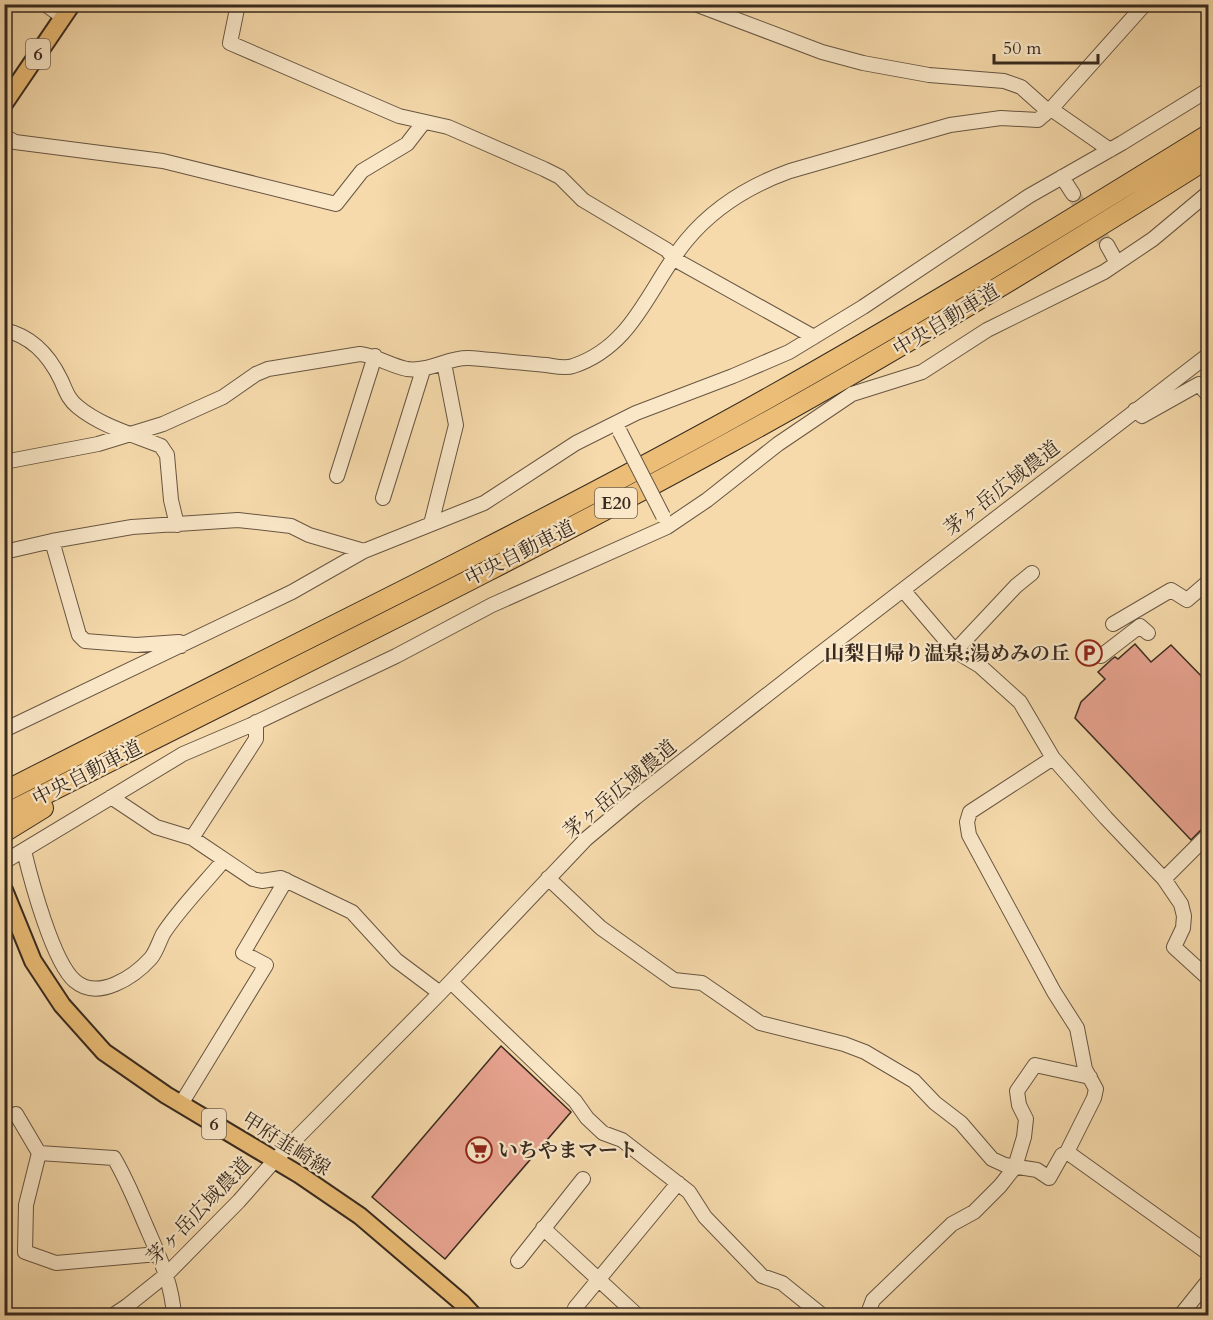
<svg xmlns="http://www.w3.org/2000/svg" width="1213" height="1320" font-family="Cardo,'Noto Serif JP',serif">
	<rect width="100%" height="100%" fill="#f6daab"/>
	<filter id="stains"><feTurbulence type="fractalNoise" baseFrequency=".00333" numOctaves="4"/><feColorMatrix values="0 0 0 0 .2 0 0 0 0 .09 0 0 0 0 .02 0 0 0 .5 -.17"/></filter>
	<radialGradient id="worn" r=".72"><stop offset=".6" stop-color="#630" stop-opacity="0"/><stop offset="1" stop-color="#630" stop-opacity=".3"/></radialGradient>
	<!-- building -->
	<path fill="#e8a390" stroke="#382a1f" stroke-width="1.5" d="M1135,644l16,18 20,-17 38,39v142l-7,3 -11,11 -116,-122 6,-16 24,-23 -7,-7 14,-13 3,-2 3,2z
		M501,1046l70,66 -126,147 -73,-62z"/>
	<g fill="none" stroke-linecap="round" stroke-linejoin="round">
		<!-- minor-tunnel -->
		<path stroke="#d0b78f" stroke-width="14" stroke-dasharray="14 7" stroke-linecap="butt" d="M1073,194l34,51"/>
		<!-- minor casing -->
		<g stroke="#685642" stroke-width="16">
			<path id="minor" d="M45,4l18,13
				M238,4l-8,39 169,73 49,11 96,42 16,8 23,23 84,50 7,9 140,78
				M695,4l127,48 41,11 66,12 75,6 17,6 27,24
				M1051,109l59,41
				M4,136l11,6 148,19 173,43 26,-33 45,-27 17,-22
				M1062,177l11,17
				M1107,245l10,18
				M4,330c28,6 45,25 57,50 5,11 7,19 17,27 23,19 56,28 83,39l6,9 4,45 6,25
				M1135,410l7,6 57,-32 9,11
				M4,462l94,-18 65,-20 60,-27 33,-23 12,-5 92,-15c17,2 31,12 47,15 23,3 41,-12 62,-11 26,2 51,5 77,7 8,1 19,4 27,1 61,-20 76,-80 113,-125 27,-33 65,-56 104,-70l160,-46 51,-7 37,2 13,-11 94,-105
				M337,476l38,-120
				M383,498l40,-128
				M431,524l25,-99 -12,-62
				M52,541l27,94 6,6 51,4 43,-3 2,4
				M4,552l48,-11 80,-14 106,-7 53,6 18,9 55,16
				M903,590l52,61 25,15 40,36 33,56 53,60 58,61 17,25 3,12 -1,12 -9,19 34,31
				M1113,624l58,-34 16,10 21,-18
				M955,651l61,-65 16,-13
				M1089,653l12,3 39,-30 8,7
				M4,730l288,-138 72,-41 120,-48 92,-60 60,-30 97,-37 56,-24 74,-45 166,-111 93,-53 86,-53
				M1053,758l-83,54 -3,10 2,13 85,157 23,36 8,41 11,20 -2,9 -27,54 141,101
				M111,797l45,30 36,11 61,41 9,2 19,-3 71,34 44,48 44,33
				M192,838l64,-99v-17
				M24,851c7,29 29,112 51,130 23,20 59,-4 76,-23 5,-6 8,-16 12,-24 16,-25 42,-51 61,-74
				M4,862l179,-108 68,-29 145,-69 96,-51 175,-78 40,-27 71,-56 74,-50 70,-22 65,-42 117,-58 49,-33 55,-46
				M548,878l53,50 73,52 28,3 58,40 84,21 21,8 49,29 21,22 26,20 31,36 13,6 32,5 12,8 13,-23 5,-3
				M1164,879l44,-44
				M451,982l124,119 12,17 16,15 19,7 67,52 16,25 57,59 20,7 41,33
				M181,1104l85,-139 -23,-12 43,-73
				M16,1114l23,39 75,5c13,22 22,45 32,68 13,30 26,57 28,90
				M39,1153l-13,52 -1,47 31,11 102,-9
				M543,1228l95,88
				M518,1261l65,-82
				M575,1308l103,-125
				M112,1316l15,-10 40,-32 72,-73 36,-41 165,-167 146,-154 49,-41 169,-132 404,-311
				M867,1316l6,-16 79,-76 22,-12 26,-26 15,-19 9,-30 2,-18 -7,-14 -2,-14 18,-26 55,12
				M1180,1316l28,-35"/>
		</g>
		<!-- major casing -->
		<g stroke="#382a1f" stroke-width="20">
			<path id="major" d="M4,104l68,-100
				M4,890l29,71 29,44 42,47 62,43 134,80 60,41 101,86 13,14"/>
		</g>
		<!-- highway casing -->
		<g stroke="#382a1f" stroke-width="22">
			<path id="highway" d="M4,792c238,-122 478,-237 712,-365 168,-92 330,-192 492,-292
				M4,815c242,-124 487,-241 725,-372 163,-89 322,-186 479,-285
				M4,832l39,-24"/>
		</g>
		<!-- minor -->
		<use href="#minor" stroke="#f9e7c8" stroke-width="14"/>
		<!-- major -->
		<use href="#major" stroke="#ebbd76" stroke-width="16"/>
		<!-- highway -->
		<use href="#highway" stroke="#ebbd76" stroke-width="20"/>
		<!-- minor-bridge casing -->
		<g stroke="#685642" stroke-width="16" stroke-linecap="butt">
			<path id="minor-bridge" d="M620,432l43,84"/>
		</g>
		<!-- minor-bridge -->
		<use href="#minor-bridge" stroke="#f9e7c8" stroke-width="14"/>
	</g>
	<!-- icons -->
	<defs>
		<g id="parking-ring" transform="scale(1.35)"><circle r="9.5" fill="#f9e7c8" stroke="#8f2418" stroke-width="1.5"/><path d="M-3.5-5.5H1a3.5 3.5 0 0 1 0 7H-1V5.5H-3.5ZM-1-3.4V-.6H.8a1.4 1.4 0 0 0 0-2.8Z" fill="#8f2418"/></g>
		<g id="supermarket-ring" transform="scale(1.35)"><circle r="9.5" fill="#f9e7c8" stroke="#8f2418" stroke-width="1.5"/><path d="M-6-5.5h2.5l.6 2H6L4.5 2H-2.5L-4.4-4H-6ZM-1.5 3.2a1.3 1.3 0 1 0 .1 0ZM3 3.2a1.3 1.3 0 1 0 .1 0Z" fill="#8f2418"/></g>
	</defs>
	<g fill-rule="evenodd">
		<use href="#parking-ring" x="1089" y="653"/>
		<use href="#supermarket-ring" x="479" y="1150"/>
	</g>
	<g text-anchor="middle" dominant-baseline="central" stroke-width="4.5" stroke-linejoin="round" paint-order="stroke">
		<!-- shield labels -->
		<g fill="#f9e7c8" stroke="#726352" stroke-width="1.5">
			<rect x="26" y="39" width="24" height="30" rx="4.5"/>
			<rect x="595" y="488" width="42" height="30" rx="4.5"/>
			<rect x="202" y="1109" width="24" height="30" rx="4.5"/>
		</g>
		<g font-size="18" font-weight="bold" fill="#382a1f">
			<text x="38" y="54">6</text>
			<text x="616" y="503">E20</text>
			<text x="214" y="1124">6</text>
		</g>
		<!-- street labels -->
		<g font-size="20" fill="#382a1f" stroke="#f9e7c8">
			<text transform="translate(946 320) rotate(-31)">中央自動車道</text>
			<text transform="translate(1002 488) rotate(-38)">茅ヶ岳広域農道</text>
			<text transform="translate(520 553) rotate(-27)">中央自動車道</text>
			<text transform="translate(87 773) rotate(-27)">中央自動車道</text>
			<text transform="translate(620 789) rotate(-40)">茅ヶ岳広域農道</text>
			<text transform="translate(286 1144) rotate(32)">甲府韮崎線</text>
			<text transform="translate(199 1211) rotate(-46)">茅ヶ岳広域農道</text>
		</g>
		<!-- poi labels -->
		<g font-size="20" font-weight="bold" fill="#382a1f" stroke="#f9e7c8" text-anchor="end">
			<text x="1070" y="653">山梨日帰り温泉;湯めみの丘</text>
			<text x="498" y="1150" text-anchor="start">いちやまマート</text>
		</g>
	</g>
	<!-- margin -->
	<rect width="1213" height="1320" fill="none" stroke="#f6daab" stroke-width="24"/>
	<rect x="6" y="6" width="1201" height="1308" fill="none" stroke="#382a1f" stroke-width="3"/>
	<rect x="12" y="12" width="1189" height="1296" fill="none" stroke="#382a1f" stroke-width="1.5"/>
	<!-- scale -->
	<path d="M994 54v9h104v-9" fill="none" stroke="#382a1f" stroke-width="3"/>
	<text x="1003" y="54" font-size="18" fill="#382a1f" stroke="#f9e7c8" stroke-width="4.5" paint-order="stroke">50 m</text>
	<rect width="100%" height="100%" filter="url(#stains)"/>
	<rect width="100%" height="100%" fill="url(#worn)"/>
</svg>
